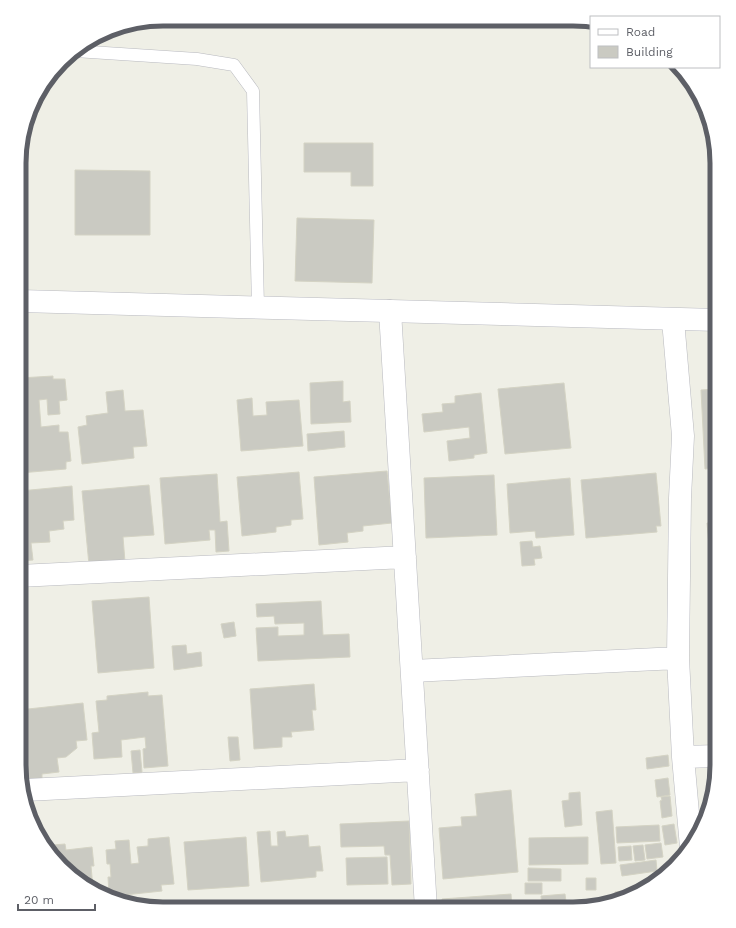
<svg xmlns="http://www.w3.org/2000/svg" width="736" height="928" font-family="'Work Sans',sans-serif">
	<rect width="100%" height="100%" fill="#efefe6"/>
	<!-- building -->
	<path fill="#cacac2" stroke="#d4d3c4" d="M304,143h69v43h-22v-14h-47z
		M75,170l75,1v64h-75z
		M297,218l77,2 -2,63 -77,-2z
		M53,376v3h12l2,21 -8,1 1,13 -12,1 -1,-16 -8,1 2,27 18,-2v7h9l3,29 -5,1v7l-46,4v-95z
		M343,381v21l7,-1 1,21 -40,2 -1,-41z
		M564,383l7,65 -66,6 -7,-65z
		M717,389v79l-12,1 -4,-79z
		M123,390l2,21 18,-1 4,36 -14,1 1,11 -52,6 -4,-37 9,-2 -1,-9 22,-3 -2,-21z
		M481,393l6,60 -13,2v3l-25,3 -2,-20 23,-3 -1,-11 -45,5 -2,-18 21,-2 -1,-8 13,-1v-7z
		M252,398l1,18 14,-1 -1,-13 33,-2 4,46 -62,5 -4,-51z
		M344,431l1,16 -37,4 -1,-17z
		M387,471l5,52 -29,3v5l-16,2 1,9 -29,3 -5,-68z
		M299,472l4,47 -12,1v5l-15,2v5l-34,4 -5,-59z
		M656,473l5,53h-5l1,6 -71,6 -5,-58z
		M217,474l3,48 7,-1 2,30 -13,1 -1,-22h-6l1,10 -45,4 -5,-66z
		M494,475l3,60 -71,3 -2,-60z
		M570,478l4,57 -38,3 -1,-7 -25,2 -3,-49z
		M149,485l5,50 -31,2 2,25 -36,3 -7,-74z
		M72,486l2,34 -11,1 1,8 -15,2 1,11 -19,1 2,17 -14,1 1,-70z
		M707,523h10v33h-7z
		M532,541l1,6 7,-1 2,12 -8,1 1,6 -13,1 -2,-24z
		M149,597l5,71 -56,5 -6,-72z
		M321,601l2,34 26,-1 1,23 -92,4 -2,-33 22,-1v9l26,-1v-12l-29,1 -1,-8 -17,1 -1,-13z
		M234,622l2,14 -12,2 -3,-14z
		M186,645l1,9 14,-2 1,14 -28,4 -2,-24z
		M314,684l2,26h-4l2,20 -23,2 1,5h-10v10l-28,2 -4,-60z
		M148,692v4l14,-1 6,71 -24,2 -1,-19 3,-1 -1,-11 -24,3 1,17 -28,2 -2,-26 7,-1 -3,-31 11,-1v-4z
		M83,703l4,37 -11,1 1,7 -11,9 -9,1 2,14 -17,2v5l-16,2 -7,-71z
		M228,737h10l2,23 -10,1z
		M140,750l2,22 -9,1 -2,-22z
		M668,755l1,11 -22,3 -1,-11z
		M668,778l2,17 -13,2 -2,-17z
		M511,790l7,82 -75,7 -4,-51 23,-2 -1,-9 16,-1 -2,-22z
		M580,792l2,33 -17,2 -3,-26 7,-1v-7z
		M670,796l2,20 -10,2 -2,-17 2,-1 -1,-3z
		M612,810l4,53 -15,1 -5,-52z
		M409,821l2,63 -19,1 -2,-30h-5l-1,-9 -43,1 -1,-23z
		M674,824l3,19 -12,2 -3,-19z
		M659,825l1,16 -43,2 -1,-16z
		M270,831l1,15h7l-1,-14 8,-1 1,6 22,-2 1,12 11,-1 3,25h-7v6l-55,5 -4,-50z
		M169,837l5,47 -13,1 1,6 -47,5 -6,-2 -1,-17h3l-1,-13h-3l-1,-14 10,-1 -1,-8 14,-1 2,24 8,-1 -2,-16 11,-1v-7z
		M246,837l3,49 -61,4 -4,-48z
		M588,837v27l-59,1v-27z
		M661,843l2,14 -16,2 -2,-14z
		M65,844l1,6 26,-3 2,19h-3l2,22 -10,-3 -32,-34h3l-1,-6z
		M643,845l2,15 -10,1 -2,-15z
		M631,846l1,14 -13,1 -1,-14z
		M387,857l1,27 -41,1 -1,-27z
		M656,860l1,11 -35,5 -2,-11z
		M528,868l33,1v12h-33z
		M586,878h10v12h-10z
		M525,883h17v11h-17z
		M647,888l-2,2 -30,9v-7z
		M511,894l1,15h-69l-1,-10z
		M565,894l2,15h-25l-1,-13z
		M405,901l1,8h-52l2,-3z
		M322,905v4h-11v-3z"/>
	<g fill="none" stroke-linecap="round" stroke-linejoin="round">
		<!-- lane casing -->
		<g stroke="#b8b9bf" stroke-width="13">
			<path id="lane" d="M75,51l122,8 37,6 19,26 5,216"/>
		</g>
		<!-- street casing -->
		<g stroke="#b8b9bf" stroke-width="23">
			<path id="street" d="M390,311l36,598
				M673,320l10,116 -3,62 -2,160 5,99 34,-1
				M19,576l386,-19
				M412,671l266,-13
				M683,757l8,90
				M26,790l392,-20"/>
		</g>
		<!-- secondary casing -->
		<g stroke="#b9bac1" stroke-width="23">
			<path id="secondary" d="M20,301l697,19"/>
		</g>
		<!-- lane -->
		<use href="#lane" stroke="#fff" stroke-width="12"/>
		<!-- street -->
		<use href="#street" stroke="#fff" stroke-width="22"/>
		<!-- secondary -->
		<use href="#secondary" stroke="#fff" stroke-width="22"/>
	</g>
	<!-- crop -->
	<path d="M0 0H736V928H0ZM163 26H573A137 137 0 0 1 710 163V765A137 137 0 0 1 573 902H163A137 137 0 0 1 26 765V163A137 137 0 0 1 163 26Z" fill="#fff" fill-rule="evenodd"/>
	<path fill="none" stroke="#5d5f66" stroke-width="5" d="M163 26H573A137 137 0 0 1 710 163V765A137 137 0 0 1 573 902H163A137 137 0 0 1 26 765V163A137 137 0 0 1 163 26Z"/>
	<!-- legend -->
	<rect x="590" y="16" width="130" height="52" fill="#ffffff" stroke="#bebfc2"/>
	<rect x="598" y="29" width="20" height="6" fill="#ffffff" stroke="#bebfc2"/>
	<text x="626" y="36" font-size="12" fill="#5d5f66">Road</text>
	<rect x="598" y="46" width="20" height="12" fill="#cacac2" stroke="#bebfc2"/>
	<text x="626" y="56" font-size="12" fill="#5d5f66">Building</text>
	<!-- scale -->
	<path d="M18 904v6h77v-6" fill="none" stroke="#5d5f66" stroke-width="2"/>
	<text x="24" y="904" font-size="12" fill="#5d5f66" stroke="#ffffff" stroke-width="3" paint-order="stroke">20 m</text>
</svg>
